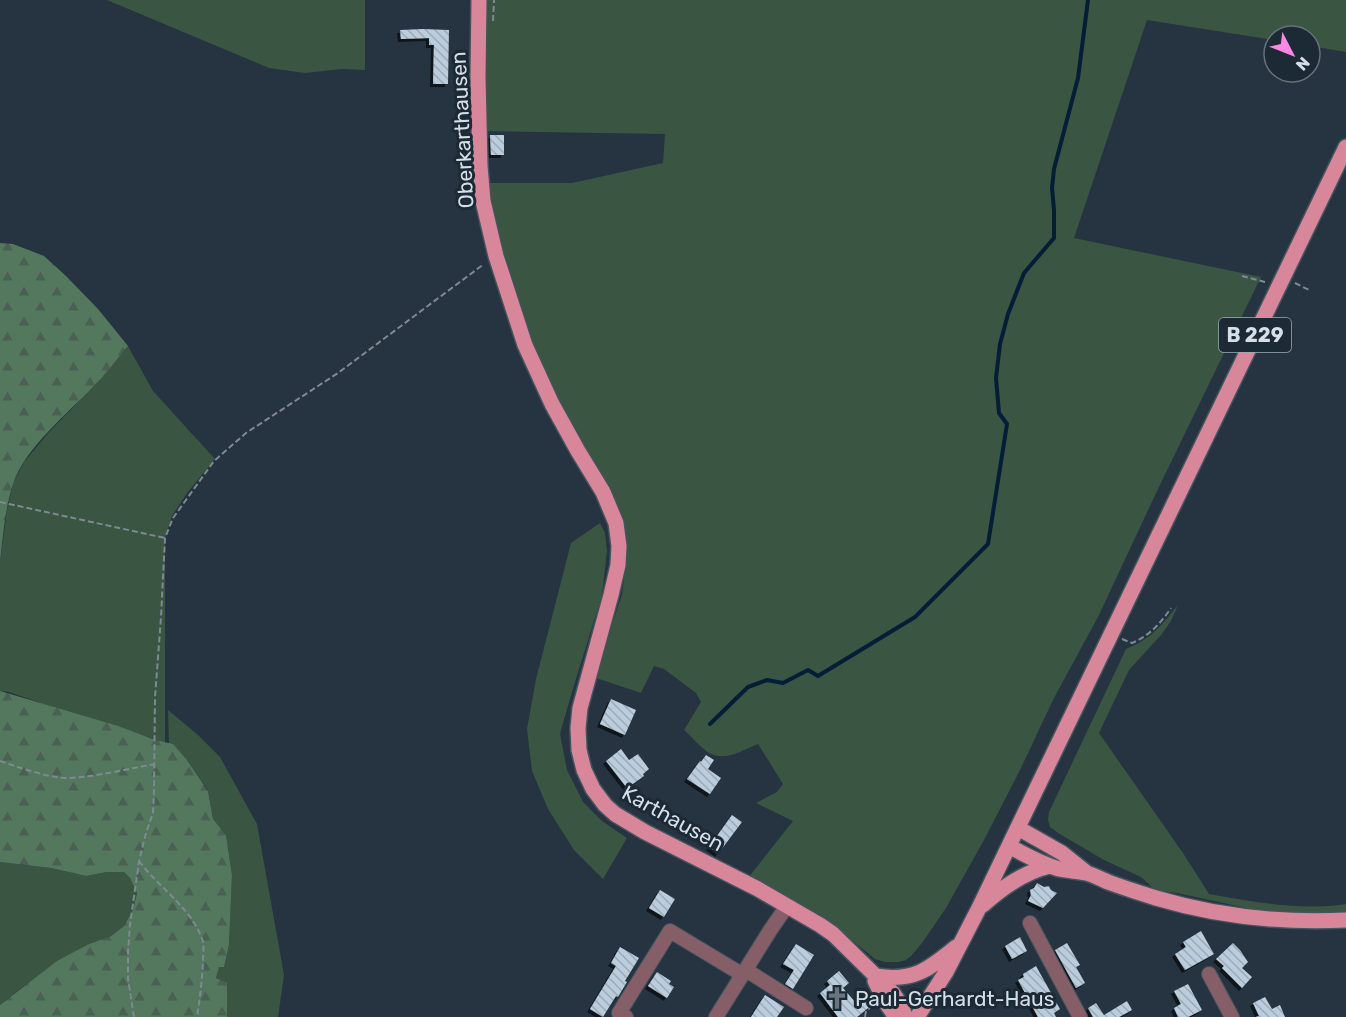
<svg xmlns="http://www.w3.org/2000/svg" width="1346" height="1017" font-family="Rubik,sans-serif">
	<defs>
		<pattern id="forest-firs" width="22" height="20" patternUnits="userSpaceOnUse" patternTransform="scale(1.5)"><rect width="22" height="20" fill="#53785e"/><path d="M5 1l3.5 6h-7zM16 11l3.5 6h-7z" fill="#4a6053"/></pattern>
		<pattern id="building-back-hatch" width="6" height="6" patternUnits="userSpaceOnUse" patternTransform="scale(1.5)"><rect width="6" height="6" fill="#bbcddc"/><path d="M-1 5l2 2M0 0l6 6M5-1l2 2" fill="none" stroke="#9caab6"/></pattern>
		<filter id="shadow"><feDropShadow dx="-3" dy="3" stdDeviation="0" flood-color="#0009"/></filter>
	</defs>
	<rect width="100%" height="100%" fill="#253440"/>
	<!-- green -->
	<path fill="#3a5542" d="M107,0h258v70l-23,-1 -37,4 -36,-5z
		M476,0h870v52l-36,-6v-10h-36v4l-127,-20 -73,218 187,39 -104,214 -58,124 -45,83 -34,72 -36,70 -38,68 -24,35 -11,13 -5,4 -7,2h-14l-10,-3 -32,-26 -95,-55 45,-57 -37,-18 21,-11 6,-8 -25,-40c-15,6 -33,18 -49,9 -9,-6 -17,-16 -25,-23l17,-28 -5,-9 -32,-24 -10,-3 -13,27 -45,-15 10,-36 16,-47 2,-17 -2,-32 -113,-255 -25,-108h88l91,-20 2,-29 -185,-3z
		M128,346l25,45 62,68 -28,34 -15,23 -7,22v205l-107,-34 -49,-17 -9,-1v-129l7,-52 6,-27 11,-21 26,-31 43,-44z
		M600,523l5,10 2,18 -5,44 -31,100 -11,39 7,36 16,32 19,19 25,17 -24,41 -29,-29 -26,-41 -16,-38 -5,-42 9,-50 35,-136z
		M1178,605l-7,16 -10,14 -32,35 -30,63 84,120 26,41c46,8 91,17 137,10v8l-76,1 -93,-20 -22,-3 -14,-13 -37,-17 -46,-27 -8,-6 -2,-7 1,-8 77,-163c25,-10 36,-24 52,-44z
		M168,710l30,25 22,22 37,67 27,151 -6,42h-51v-33l-11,-6 3,-12 5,1 5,-22 3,-70 -6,-40 -13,-16 -5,-29 -21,-30 -14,-15 -4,-1z
		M0,862l51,6 35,8 21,-4h17l6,6 7,15 -4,17 -9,16 -13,10 -22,8 -65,42 -24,19z"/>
	<!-- forest -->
	<path fill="url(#forest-firs)" d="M0,243l13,1 31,12 22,20 32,33 30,37c-12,14 -23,29 -36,42 -26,27 -67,60 -79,96 -8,25 -10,52 -13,78z
		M0,691l118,35 37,14 18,4 14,16 21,31 5,28 13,16 6,40 -3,70 -5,22h-5l-3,11 11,5v34h-227v-12l57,-44 32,-17 22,-8 13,-10 9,-16 4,-17 -7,-15 -6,-6h-17l-21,4 -35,-8 -51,-6z"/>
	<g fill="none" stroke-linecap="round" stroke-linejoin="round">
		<!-- stream -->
		<path stroke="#041e38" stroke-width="4" d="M710,724l38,-37 19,-7 16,3 25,-13 10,6 97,-59 73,-73 19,-120 -8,-11 -3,-35 4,-34 8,-30 16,-41 30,-35v-28l-2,-22 2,-19 24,-91 10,-78"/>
	</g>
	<!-- building -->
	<path fill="url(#building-back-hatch)" filter="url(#shadow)" d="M423,29l26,1 -1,54h-15l1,-39h-5v-7l-28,1 -1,-9z
		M490,135h14v20h-13z
		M611,699l25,11 -11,25 -25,-11z
		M621,749l8,11 9,-6 11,15 -6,5 1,2 -17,12 -21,-27z
		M706,755l8,5 -6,9 13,9 -11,16 -23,-15 13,-18 1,1z
		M732,815l10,7 -24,32 -9,-7z
		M1037,883l7,4 5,-1 2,4 6,3 -14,15 -15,-7 3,-6 -1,-5 4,-2z
		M660,890l15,9 -11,18 -15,-9z
		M1201,931l13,23 -29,16 -10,-16 11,-7 -3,-5z
		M1020,937l7,14 -15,8 -7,-13z
		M1067,943l13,22 -4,2 9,16 -9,5 -21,-38z
		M1233,943l7,7 8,12 -6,6 10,9 -10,11 -20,-20 2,-2 -8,-7z
		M796,944l18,11 -21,34 -8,-5 9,-14 -11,-6z
		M620,947l19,11 -14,23 2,1 -9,15 -2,-1 -13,21 -13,-8 26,-43 -5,-3z
		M1036,966l24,43 -6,4 2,4h-18l-20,-37 6,-3 -1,-3z
		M839,971l10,12 -6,5 13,15 10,-8 7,9 -16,13h-19l-18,-24 10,-8 -3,-4z
		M657,972l14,9 -2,3 5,3 -7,11 -19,-12z
		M1188,984l14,26 -14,7h-10l-4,-9 7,-4 -7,-13z
		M765,995l19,12 -7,10h-26z
		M1265,997l7,12 8,-4 5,12h-29l3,-1 -6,-13z
		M1127,1001l5,9 -13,7h-26l-5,-9 8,-5 8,12z"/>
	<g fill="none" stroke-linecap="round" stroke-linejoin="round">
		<!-- minor casing -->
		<g stroke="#45535e" stroke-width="16">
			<path id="minor" d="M1030,923l50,94
				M746,970l60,38
				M1209,974l23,43
				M626,1017l-7,-4 51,-82 73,44
				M716,1017l55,-88 16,-23"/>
		</g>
		<!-- major casing -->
		<g stroke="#45535e" stroke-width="18">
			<path id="major" d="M479,0l-1,77 2,89 3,35 13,55 29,89 27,59 26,47 25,41 13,31 3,23 -1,19 -7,30 -31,113 -2,20 1,22 5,20 9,19 12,16 10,9 30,18 113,57 62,36 13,9 60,59 9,14 3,10
				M1018,828l44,25 25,20
				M1009,846c16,9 33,18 50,23 9,2 19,2 27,4 8,2 15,6 22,9 16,6 32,11 48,16 60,18 127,25 190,22
				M983,905c20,-18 41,-33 67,-39
				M876,976c37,6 52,-6 80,-29
				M875,981l11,22 10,14
				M917,1017l29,-45 33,-64 367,-761"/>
		</g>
		<!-- path -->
		<path stroke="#7d8993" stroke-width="2" stroke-dasharray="6 3" stroke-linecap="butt" d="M493,21l1,-21
			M1242,276l23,6
			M1295,283l14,7
			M0,502l165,36
			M1122,639l10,4c17,-7 29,-20 39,-35
			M0,761c18,6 48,17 67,17 29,-1 59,-9 88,-14
			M139,861c19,26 55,49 64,81 1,5 0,13 0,19 -1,19 -3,37 -6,56
			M134,1017l-6,-38v-28l2,-26 9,-64 7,-28 7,-20 1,-23 1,-93 6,-80 4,-79 8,-20 41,-57 32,-28 92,-60 146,-109
			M865,1017l1,-6 6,-5"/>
		<!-- minor -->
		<use href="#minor" stroke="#865e67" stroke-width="14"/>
		<!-- major -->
		<use href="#major" stroke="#d8879a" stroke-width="15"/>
	</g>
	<!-- icons -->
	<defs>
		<g id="church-bare" transform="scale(1.8)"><path d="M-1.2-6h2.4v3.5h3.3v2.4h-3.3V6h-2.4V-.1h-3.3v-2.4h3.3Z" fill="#6b7280" stroke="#1b2a35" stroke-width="2.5" paint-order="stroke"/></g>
	</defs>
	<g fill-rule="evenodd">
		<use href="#church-bare" x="837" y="998"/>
	</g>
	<g text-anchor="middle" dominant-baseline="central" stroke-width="6" stroke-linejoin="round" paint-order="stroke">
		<!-- shield labels -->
		<rect fill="#1b2a35" stroke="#9ea9b2" stroke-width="1.5" x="1219" y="318" width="72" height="34" rx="4.5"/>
		<g font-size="20" font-weight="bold" fill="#d6dfe7">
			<text x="1255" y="335">B 229</text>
		</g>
		<!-- street labels -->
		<g font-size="21" fill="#d6dfe7" stroke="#1b2a35">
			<text transform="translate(462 130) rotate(-93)">Oberkarthausen</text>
			<text transform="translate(673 818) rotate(29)">Karthausen</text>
		</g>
		<!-- poi labels -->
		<g font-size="21" fill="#d6dfe7" stroke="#1b2a35" text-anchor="start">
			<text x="855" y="998">Paul-Gerhardt-Haus</text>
		</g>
	</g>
	<!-- north arrow -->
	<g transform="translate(1292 54) rotate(132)"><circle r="28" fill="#1b2a35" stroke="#66727c" stroke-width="1.5"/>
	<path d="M0-4.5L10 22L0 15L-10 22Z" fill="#fc86e4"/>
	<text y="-9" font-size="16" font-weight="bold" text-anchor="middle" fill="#d6dfe7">N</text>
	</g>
</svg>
